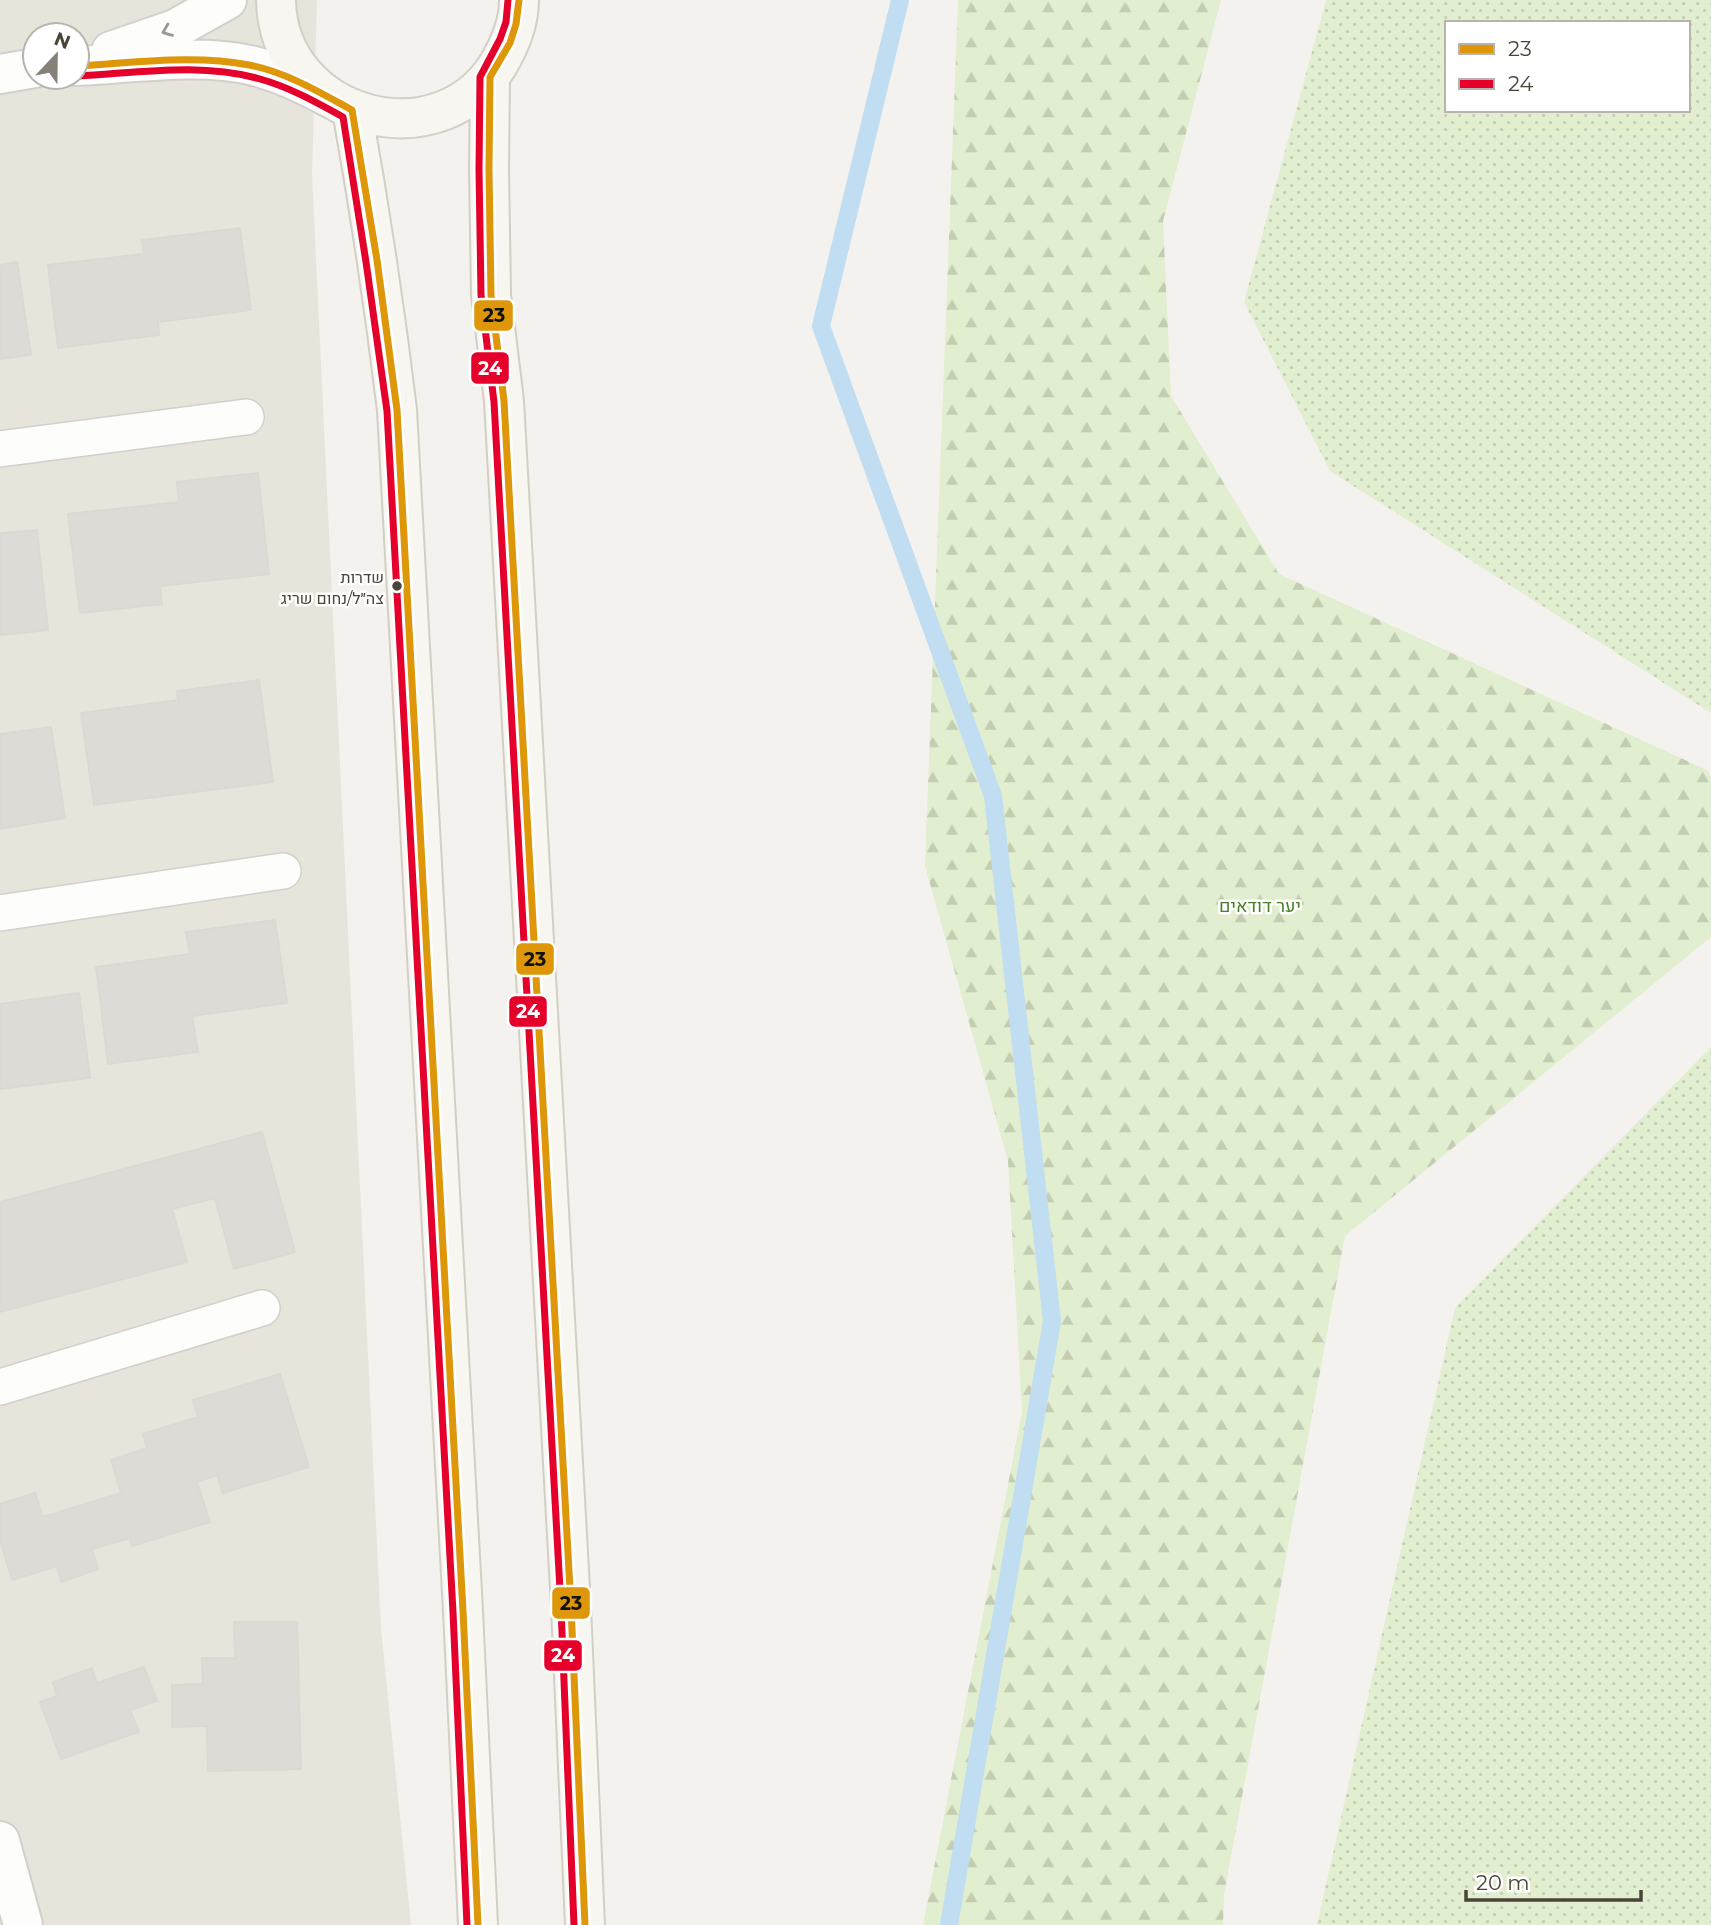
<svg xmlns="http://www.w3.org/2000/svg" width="1711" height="1925" font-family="Montserrat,Heebo,sans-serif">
	<defs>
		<pattern id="grass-dots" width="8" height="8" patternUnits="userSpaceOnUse" patternTransform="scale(1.75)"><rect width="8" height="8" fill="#e1eecf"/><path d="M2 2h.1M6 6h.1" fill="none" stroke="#c3cdb2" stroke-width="1.8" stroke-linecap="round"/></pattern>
		<pattern id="forest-firs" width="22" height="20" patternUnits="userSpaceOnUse" patternTransform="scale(1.75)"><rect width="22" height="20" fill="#e1eecf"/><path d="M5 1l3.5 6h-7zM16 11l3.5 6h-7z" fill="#c3cdb2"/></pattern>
	</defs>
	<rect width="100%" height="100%" fill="#f4f2ee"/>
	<!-- residential -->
	<path fill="#e7e4dc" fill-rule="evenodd" d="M0,0h317l-5,174 69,1455 30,296h-411zM35,35h42v42h-42z"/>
	<!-- grass -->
	<path fill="url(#grass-dots)" fill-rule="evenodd" d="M1326,0h385v713l-381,-242 -86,-169zM1447,23h241v87h-241z
		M1711,1047v878h-394l138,-617z"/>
	<!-- forest -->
	<path fill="url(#forest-firs)" d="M958,0h263l-58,221 8,175 108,178 428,196 4,7v160l-366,299 -121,659 -1,30h-300l99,-513 -14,-251 -83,-295z"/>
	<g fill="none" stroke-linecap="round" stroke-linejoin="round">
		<!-- stream -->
		<path stroke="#c0ddf1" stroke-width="18" d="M900,0l-79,326 172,470 59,525 -103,604"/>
	</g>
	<!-- building -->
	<path fill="#dedbd6" stroke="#dcd9d4" stroke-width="2" d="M240,228l11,82 -93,12 1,13 -101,13 -10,-83 96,-11 -2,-14z
		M17,262l14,93 -31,4v-94z
		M258,473l11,101 -109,12 2,18 -82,9 -12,-99 111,-12 -2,-20z
		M37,530l11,100 -48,5v-102z
		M259,680l14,102 -179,23 -13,-92 97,-13 -1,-9z
		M51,727l14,91 -65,11v-95z
		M275,920l12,83 -95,13 6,36 -90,12 -12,-97 94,-13 -4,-22z
		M79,993l11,85 -90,11v-85z
		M262,1132l33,120 -61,17 -19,-71 -43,11 15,53 -187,50v-110z
		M280,1374l29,93 -86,26 -6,-18 -20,7 13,40 -78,24 -2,-8 -38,11 6,20 -37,13 -4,-16 -45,14 -12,-40v-36l35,-11 8,24 78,-24 -10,-33 36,-12 -4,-14 55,-17 -5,-17z
		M234,1622h63l4,147 -93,2 -1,-45 -35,1v-42l31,-1 -1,-26h33z
		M144,1667l13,34 -27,9 9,22 -78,27 -21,-57 17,-6 -4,-14 39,-14 5,15z"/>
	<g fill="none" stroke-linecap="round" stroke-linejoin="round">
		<!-- service casing -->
		<g stroke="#d2d0cb" stroke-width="38">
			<path id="service" d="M0,449l246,-32
				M0,913l283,-42
				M0,1387l262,-79"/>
		</g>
		<!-- minor casing -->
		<g stroke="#d2d0cb" stroke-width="42">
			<path id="minor" d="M0,1841l23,84"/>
		</g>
		<!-- tertiary casing -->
		<g stroke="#d2d0cb" stroke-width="42">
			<path id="tertiary" d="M111,51l64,-22 52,-29
				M77,66c57,-2 117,-13 173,-1 29,7 55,19 80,33
				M0,74l35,-6"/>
		</g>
		<!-- secondary casing -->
		<g stroke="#d3cfc5" stroke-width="42">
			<path id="secondary" d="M276,0c2,121 171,165 227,56 9,-17 16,-36 16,-56
				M490,77l-1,92 2,126 13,106 67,1206 14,318
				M352,110c18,100 33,200 45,300l66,1201 15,314"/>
		</g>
		<!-- service -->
		<use href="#service" stroke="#fdfdfc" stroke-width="35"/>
		<!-- minor -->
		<use href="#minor" stroke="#fdfdfc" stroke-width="38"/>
		<!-- tertiary -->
		<use href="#tertiary" stroke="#fdfdfc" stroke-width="38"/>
		<!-- secondary -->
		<use href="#secondary" stroke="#f7f6f1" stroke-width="38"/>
		<!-- bus-1 casing -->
		<g stroke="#fff" stroke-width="12">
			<path id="bus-1" d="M519,0l-3,24 -6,19 -20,34 -1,92 2,126 13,106 67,1206 14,318
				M77,66c57,-3 116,-12 172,-1 37,7 70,27 103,45l25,150 20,150 66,1201 15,314"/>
		</g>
		<!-- bus-2 casing -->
		<g stroke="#fff" stroke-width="12">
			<path id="bus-2" d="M508,0l-2,22 -6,17 -20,38 -1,92 2,126 13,107 67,1206 13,317
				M78,76c59,-3 123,-14 182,3 29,8 56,23 83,38l23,145 21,149 66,1201 14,313"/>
		</g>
		<!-- bus-1 -->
		<use href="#bus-1" stroke="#dd9709" stroke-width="7"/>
		<!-- bus-2 -->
		<use href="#bus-2" stroke="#e4002b" stroke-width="7"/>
	</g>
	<!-- one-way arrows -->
	<defs><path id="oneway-chevron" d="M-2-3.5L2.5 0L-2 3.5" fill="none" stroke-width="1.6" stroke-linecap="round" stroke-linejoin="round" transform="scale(1.75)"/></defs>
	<use stroke="#9b9791" href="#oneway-chevron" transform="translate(167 31) rotate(158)"/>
	<!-- markers -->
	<circle fill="#4b4439" stroke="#fff" stroke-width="2.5" cx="397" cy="586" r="6"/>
	<g text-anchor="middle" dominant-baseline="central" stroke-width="5" stroke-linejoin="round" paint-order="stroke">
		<!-- bus labels -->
		<g font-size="16" fill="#4b4439" stroke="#fff" text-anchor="end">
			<text x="384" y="577">שדרות<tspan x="384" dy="21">צה״ל/נחום שריג</tspan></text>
		</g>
		<!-- park labels -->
		<g font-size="18" fill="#4a7f2a" stroke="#fff">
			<text x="1260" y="906">יער דודאים</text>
		</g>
	</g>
	<g stroke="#fff" stroke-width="2.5">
		<rect x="473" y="299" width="41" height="33" rx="7" fill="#dd9709"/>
		<rect x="470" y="351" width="40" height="34" rx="7" fill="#e4002b"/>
		<rect x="515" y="942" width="40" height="34" rx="7" fill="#dd9709"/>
		<rect x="508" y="995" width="40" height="33" rx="7" fill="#e4002b"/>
		<rect x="551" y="1586" width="40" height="34" rx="7" fill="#dd9709"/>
		<rect x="543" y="1639" width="40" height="33" rx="7" fill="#e4002b"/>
	</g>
	<g font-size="19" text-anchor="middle" font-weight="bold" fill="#fff">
		<text x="490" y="375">24</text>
		<text x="528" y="1018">24</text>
		<text x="563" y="1662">24</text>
	</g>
	<g font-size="19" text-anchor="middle" font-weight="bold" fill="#111">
		<text x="494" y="322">23</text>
		<text x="535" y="966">23</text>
		<text x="571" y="1610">23</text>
	</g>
	<!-- legend -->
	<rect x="1445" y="21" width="245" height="91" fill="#ffffff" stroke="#b7b4b0" stroke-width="2"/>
	<rect x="1459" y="44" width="35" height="10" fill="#dd9709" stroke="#b7b4b0" stroke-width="2"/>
	<text x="1508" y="56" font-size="21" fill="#4b4439">23</text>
	<rect x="1459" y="79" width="35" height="10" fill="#e4002b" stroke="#b7b4b0" stroke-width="2"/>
	<text x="1508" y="91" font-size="21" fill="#4b4439">24</text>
	<!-- north arrow -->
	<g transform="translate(56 56) rotate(22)"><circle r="33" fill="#ffffff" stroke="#b7b4b0" stroke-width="2"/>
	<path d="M0-5L12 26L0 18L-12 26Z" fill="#868178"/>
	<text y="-10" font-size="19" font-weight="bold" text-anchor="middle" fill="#4b4439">N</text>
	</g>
	<!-- scale -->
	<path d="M1466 1890v10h175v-10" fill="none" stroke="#4b4439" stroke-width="3.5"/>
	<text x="1476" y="1890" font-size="21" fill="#4b4439" stroke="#ffffff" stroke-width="5" paint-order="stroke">20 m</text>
</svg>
